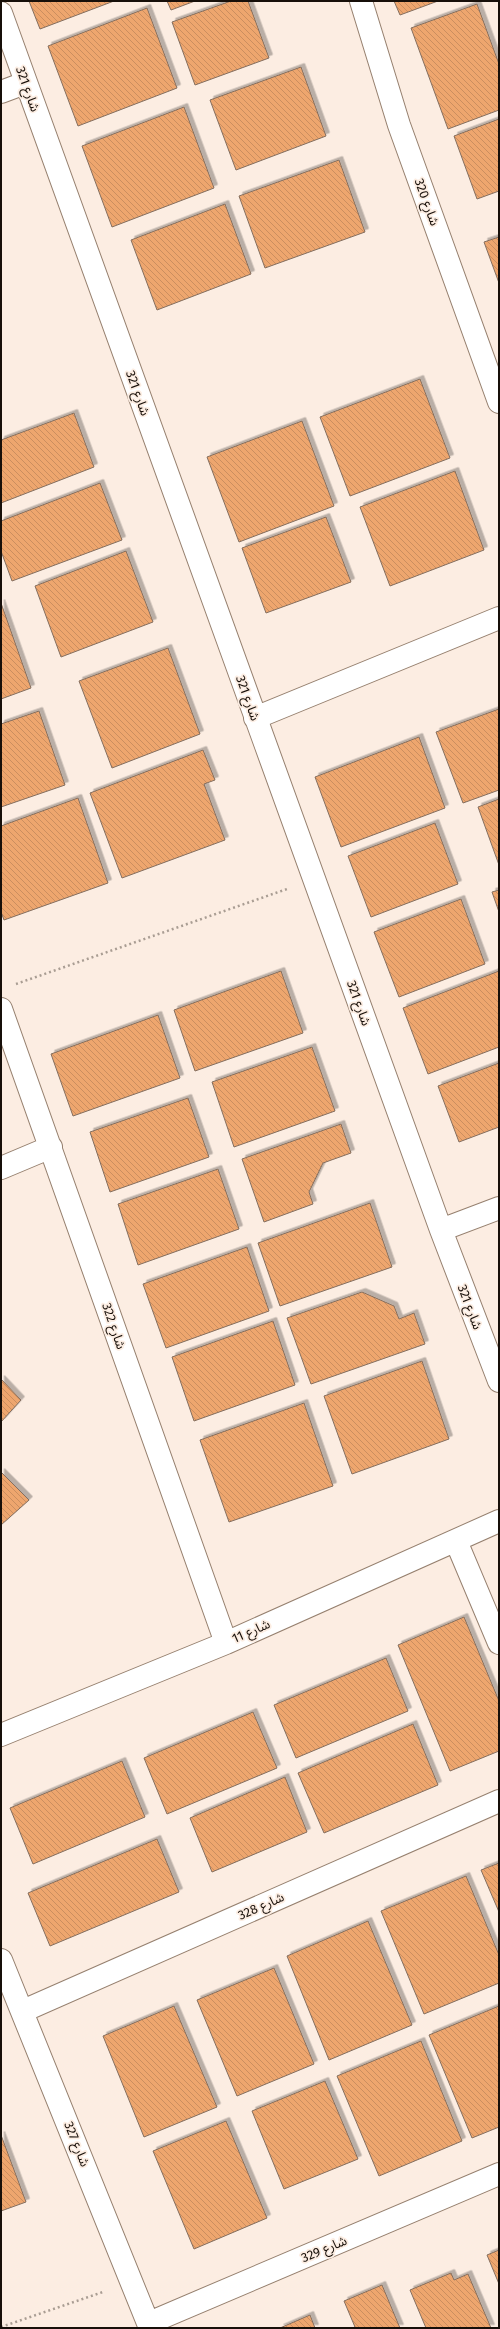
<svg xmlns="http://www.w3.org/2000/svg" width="500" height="2329" font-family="'Fira Sans','Noto Sans Arabic',sans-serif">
	<defs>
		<pattern id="building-back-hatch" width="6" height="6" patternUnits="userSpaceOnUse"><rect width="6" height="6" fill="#eea66e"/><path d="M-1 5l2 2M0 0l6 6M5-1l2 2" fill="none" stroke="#cb8e5e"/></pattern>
		<filter id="shadow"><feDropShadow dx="3.5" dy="-3.5" stdDeviation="0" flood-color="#0004"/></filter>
	</defs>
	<rect width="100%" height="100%" fill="#fcede2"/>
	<!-- building -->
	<path fill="url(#building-back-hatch)" stroke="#846e5e" filter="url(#shadow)" d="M29,1h85l-74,28z
		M167,1h28l-24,9z
		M231,1h17l21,57 -74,27 -23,-63z
		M394,1h44l-38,14z
		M477,4l22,60v46l-51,19 -37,-101z
		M147,8l30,80 -99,38 -30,-80z
		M301,67l25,69 -90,34 -26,-70z
		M184,107l30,81 -102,39 -30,-81z
		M499,119v72l-22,8 -23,-63z
		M339,160l26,72 -100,36 -26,-72z
		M225,204l26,70 -94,36 -26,-70z
		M499,237v46l-15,-41z
		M420,379l30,79 -100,38 -30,-79z
		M74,413l20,54 -93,36v-63z
		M302,421l32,85 -95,36 -32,-85z
		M455,471l29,79 -94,36 -30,-79z
		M100,483l22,57 -110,41 -11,-30v-30z
		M326,517l25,65 -85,31 -24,-65z
		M126,551l27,71 -92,35 -26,-71z
		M1,603l30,85 -30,11z
		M168,648l32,86 -88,34 -33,-87z
		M499,709v81l-36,13 -27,-71z
		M39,711l26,74 -64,22v-83z
		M419,737l26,71 -104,39 -26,-70z
		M203,750l12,30 -11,4 21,56 -103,38 -32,-85z
		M78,798l30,85 -104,37 -3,-8v-86z
		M499,799v66l-21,-58z
		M435,823l23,61 -87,33 -23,-61z
		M499,890v22l-7,-20z
		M461,899l24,65 -86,33 -25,-65z
		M281,971l22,62 -108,38 -21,-61z
		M499,971v76l-71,27 -25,-66z
		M158,1015l22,63 -107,38 -22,-62z
		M312,1047l23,64 -101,36 -22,-65z
		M499,1063v64l-40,15 -21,-56z
		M188,1098l21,59 -99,35 -20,-60z
		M341,1124l10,29 -28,10 -14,29 4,12 -49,18 -22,-63z
		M218,1169l21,60 -101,36 -20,-61z
		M370,1203l22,64 -112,39 -22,-63z
		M247,1247l22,64 -103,37 -23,-64z
		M362,1292l32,14 5,13 15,-6 11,31 -114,40 -24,-66z
		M273,1321l22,64 -101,36 -22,-64z
		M422,1361l27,78 -97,35 -28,-78z
		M1,1379l20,21 -20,22z
		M304,1403l29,83 -104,36 -29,-82z
		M1,1472l28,28 -28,25z
		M464,1617l35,84v50l-49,20 -52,-126z
		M386,1658l22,53 -112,47 -22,-53z
		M253,1712l24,56 -110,46 -23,-56z
		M413,1724l25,61 -114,48 -26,-60z
		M122,1761l23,56 -112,47 -23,-56z
		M285,1777l22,55 -95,40 -22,-54z
		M157,1839l22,53 -129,54 -22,-53z
		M499,1863v49l-18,-42z
		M466,1876l33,79v28l-75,31 -43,-103z
		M368,1921l44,104 -83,35 -42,-104z
		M274,1968l40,96 -77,32 -40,-96z
		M174,2006l43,101 -73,30 -41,-101z
		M499,2006v121l-27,11 -43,-103z
		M421,2041l41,100 -83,35 -42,-100z
		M325,2081l33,78 -74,30 -32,-78z
		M226,2121l41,97 -73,31 -41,-98z
		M1,2135l25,67 -25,9z
		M499,2250v34l-12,-29z
		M451,2273l3,7 14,-6 23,54h-65l-16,-38z
		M382,2285l18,43h-48l3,-1 -11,-26z
		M310,2315l5,13h-35z"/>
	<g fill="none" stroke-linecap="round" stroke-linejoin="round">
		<!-- minor casing -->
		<g stroke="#96806f" stroke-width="24">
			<path id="minor" d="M361,1l38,124 100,277
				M1,13l440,1217 58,151
				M1,92l24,-9
				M255,718l244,-100
				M1,1009l225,634
				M1,1168l50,-21
				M441,1230l58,-22
				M456,1541l43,102
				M1,1735l225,-92 273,-122
				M1,1960l149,368
				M23,2011l476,-210
				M149,2323l350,-149"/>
		</g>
		<!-- path -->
		<path stroke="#a99d93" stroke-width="2.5" stroke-dasharray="2 3" stroke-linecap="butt" d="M16,984l271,-95
			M1,2327l102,-35"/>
		<!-- minor -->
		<use href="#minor" stroke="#fff" stroke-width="22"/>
	</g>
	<g text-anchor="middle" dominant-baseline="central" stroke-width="3.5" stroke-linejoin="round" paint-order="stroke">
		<!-- street labels -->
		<g font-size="13" fill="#170f09" stroke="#fcede2">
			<text transform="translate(28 89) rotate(70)">شارع 321</text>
			<text transform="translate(427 202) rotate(70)">شارع 320</text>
			<text transform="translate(138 393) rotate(70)">شارع 321</text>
			<text transform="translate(248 698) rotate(70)">شارع 321</text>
			<text transform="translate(359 1003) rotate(70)">شارع 321</text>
			<text transform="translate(470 1307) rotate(69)">شارع 321</text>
			<text transform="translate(114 1326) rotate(71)">شارع 322</text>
			<text transform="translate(251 1631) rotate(-24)">شارع 11</text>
			<text transform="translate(261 1906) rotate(-24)">شارع 328</text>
			<text transform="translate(77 2144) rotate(68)">شارع 327</text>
			<text transform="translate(324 2249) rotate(-23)">شارع 329</text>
		</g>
	</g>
	<!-- border -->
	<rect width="500" height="2329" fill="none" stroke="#170f09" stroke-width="4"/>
</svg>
